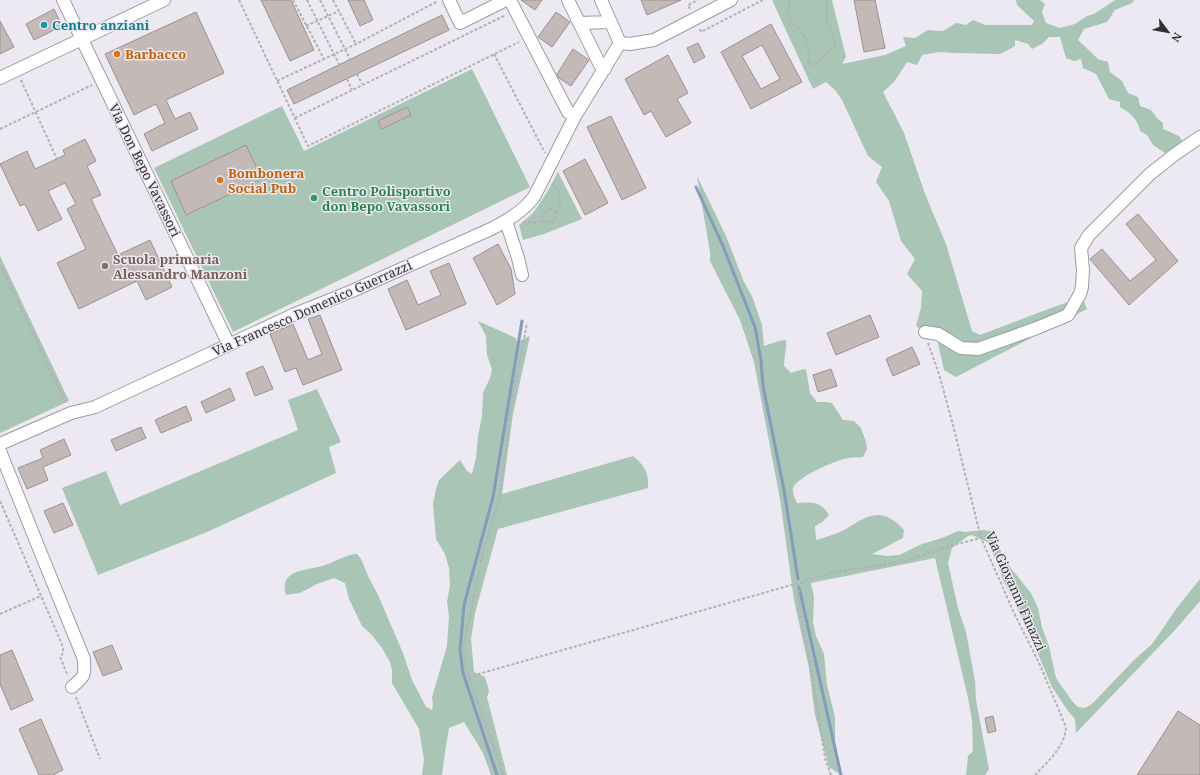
<svg xmlns="http://www.w3.org/2000/svg" width="1200" height="775" font-family="'Noto Serif',serif">
	<rect width="100%" height="100%" fill="#ece9f2"/>
	<!-- green -->
	<path fill="#a8c5b5" fill-rule="evenodd" d="M772,0h60l14,57 -4,7 43,-9 21,-9 -3,-9 12,1 13,-8 15,1 13,-8 10,2 7,-5 12,5h47l2,-4 -17,-16 -1,-5h24l5,4 -3,8 4,11 14,5 15,-4 12,-8 7,-2 21,-14h19l-2,3 -17,7 -8,12 -23,7 -6,11 20,19 10,3 2,10 12,9 6,12 10,4 2,9 11,4 6,8 6,5v6l16,7 4,6 -18,11 -12,-8 -6,-10 -7,-4c-2,-12 -10,-18 -20,-24v-5l-11,-3 -13,-25 -13,-6 -2,-9 -7,2 -8,-3 -6,-21h-11l-7,7 -10,5 -4,-5 -13,-4v6l-15,8 -45,-1 -16,-1 -17,3 -5,10 -10,-3 -13,20 -11,10 21,41 21,61 21,50 26,87 8,4 63,-24 39,-14 5,12 -131,68 -12,-7 -7,-31 -21,-13 5,-18 1,-17 -15,-17 8,-15 -14,-18 -12,-40 -13,-19 6,-15 -14,-11 -26,-56 -7,-10 -9,-8 -13,7z
		M472,69l58,118 -297,145 -79,-164 128,-62 22,45zM407,107l4,8 -29,14 -4,-8zM246,146l16,33 -76,36 -15,-34z
		M558,172l24,47 -38,15 -21,6 -4,-15 14,-12 13,-19z
		M697,176l29,60 18,46 8,14 10,29 2,21 15,-5 7,-1c1,9 -2,17 -2,26l7,7 9,-3 6,-1 4,24 7,9h10l5,1 11,17 11,1 7,7 5,14 1,7 -4,8c-7,1 -15,0 -22,3 -10,3 -44,17 -48,28 -1,5 2,11 4,15 14,-1 24,-2 32,12l-7,7 -7,4 1,14c10,-3 21,-6 30,-11 23,-14 36,-23 58,1l-1,8 -31,16 15,2 12,-1 23,-11 20,-6 16,-7 7,1 18,-2 8,1 15,31 25,31 7,15 4,19 7,19 7,32 16,23 6,6 7,1 7,-4 42,-44 18,-16 27,-39 21,-26v22l-24,28 -100,104 -1,-14 -7,-8 -16,-24 -25,-59 -24,-48 -6,-18 -10,-20 -15,-7 -4,1 -16,12 -4,15 10,45 8,24 9,49 1,19 13,69 -4,6h-19l2,-19 5,-5 -1,-31 -4,-22 -33,-140 -124,25 3,14 -1,25 3,14 8,18 3,31 8,32v33l6,25 -12,-8 -14,-52 -6,-47 -15,-68 -14,-101 -26,-137 -14,-42 -30,-59v-9z
		M0,256l69,145 -69,32z
		M478,321l38,17 1,4 13,-6 -17,78 -11,80 131,-38c12,10 16,17 15,32l-150,41 -23,84 -4,26 3,33 11,5 4,14 -2,6 20,78h-16l-8,-22 -19,-31 -15,6 -4,24 -3,23h-20l2,-15 -5,-31 -27,-46v-13l-2,-8 -8,-14 -10,-13 -10,-9 -13,-27 -4,-16 -11,-5 -17,6 -17,9 -14,2c-8,-27 23,-24 39,-30 12,-4 20,-10 32,-11l4,5 8,19 9,17 25,58 9,27 14,27 6,3 1,-6 -1,-7 15,-51 2,-30 -2,-14 3,-17 -1,-17 -4,-14 -9,-15 -3,-35 3,-15 3,-9 21,-20 7,11 5,3 4,-16 2,-22 4,-20 1,-23 7,-15 2,-9 -5,-14 -1,-19z
		M317,389l24,53 -12,5 7,26 -129,59 -109,43 -36,-87 44,-17 14,34 178,-75 -10,-30z"/>
	<g fill="none" stroke-linecap="round" stroke-linejoin="round">
		<!-- stream -->
		<path stroke="#859abf" stroke-width="3" d="M696,187l27,59 32,81 6,33 2,26 21,104 14,89
			M799,587l42,188
			M497,775l-34,-102 -3,-23 4,-45 29,-108 29,-176"/>
	</g>
	<!-- building -->
	<path fill="#c3b9b7" stroke="#9b9190" fill-rule="evenodd" d="M261,0h30l23,50 -24,11z
		M348,0h16l9,20 -13,6z
		M521,0h21l-7,10z
		M641,0h40l-34,15z
		M854,0h21l10,48 -21,4z
		M54,9l8,17 -28,14 -8,-16z
		M196,12l28,61 -58,27 9,19 15,-7 8,17 -46,22 -8,-17 21,-11 -9,-19 -22,11 -29,-61z
		M556,12l14,10 -18,25 -14,-10z
		M442,15l7,15 -155,74 -7,-14z
		M0,21l14,26 -14,7z
		M771,24l31,58 -51,27 -30,-57zM762,45l18,34 -19,10 -19,-33z
		M698,43l7,14 -11,6 -7,-15z
		M573,49l16,11 -18,26 -12,-8 -2,-4z
		M668,55l20,38 -11,6 14,24 -25,14 -15,-26 -7,4 -19,-36z
		M407,107l4,8 -29,14 -4,-8z
		M611,116l35,72 -24,12 -35,-73z
		M85,139l11,22 -9,5 14,29 -10,4 27,56 32,-15 22,47 -26,13 -9,-19 -58,28 -22,-46 29,-14 -19,-40 9,-5 -11,-21 -17,8 14,28 -24,12 -13,-27 -5,2 -20,-42 27,-13 8,18 30,-14 -2,-5z
		M246,145l16,34 -76,36 -15,-34z
		M585,159l23,44 -23,12 -22,-44z
		M1138,214l40,47 -49,44 -39,-46 12,-10 28,32 26,-21 -30,-36z
		M498,244l13,25 4,25 -18,11 -24,-47z
		M449,263l17,41 -60,26 -18,-41 19,-9 11,25 23,-10 -11,-24z
		M320,315l22,55 -39,15 -7,-17 -11,4 -15,-38 23,-10 15,36 14,-6 -14,-35z
		M870,315l9,22 -43,18 -9,-22z
		M912,347l8,17 -27,12 -7,-17z
		M263,366l10,23 -18,7 -9,-23z
		M831,369l6,17 -19,6 -5,-17z
		M230,388l5,12 -29,13 -5,-11z
		M186,406l6,14 -31,13 -6,-13z
		M141,427l5,11 -30,13 -5,-11z
		M64,439l7,16 -28,12 5,13 -21,9 -9,-21 25,-10 -3,-8z
		M63,503l10,22 -19,8 -10,-22z
		M112,645l10,24 -19,7 -10,-24z
		M12,650l21,50 -22,10 -11,-26v-29z
		M1178,711l22,14v50h-63z
		M993,716l3,15 -8,2 -3,-15z
		M41,719l22,51 -10,5h-14l-20,-46z"/>
	<g fill="none" stroke-linecap="round" stroke-linejoin="round">
		<!-- street casing -->
		<g stroke="#9e9ba3" stroke-width="14">
			<path id="street" d="M63,0l166,345
				M449,0l11,23 46,-23
				M510,0l58,112 7,4
				M568,0l32,65 5,4
				M601,0l19,43
				M579,23l32,-1
				M620,43l10,1 24,-4 77,-40
				M0,78l164,-78
				M506,221l12,37 4,17
				M925,332l13,2 23,14 17,1 59,-21 31,-13 12,-21 2,-7 1,-17 -2,-22 8,-13 61,-61 24,-19 26,-18
				M0,444l71,-31 24,-6 200,-93 57,-23 139,-62c17,-9 31,-17 43,-32l41,-81 45,-73
				M0,451l40,100 44,108c1,17 1,17 -12,28"/>
		</g>
		<!-- path -->
		<path stroke="#b2b0b7" stroke-width="2" stroke-dasharray="3 2" stroke-linecap="butt" d="M239,0l69,146 211,-104
			M293,0l31,59
			M307,0l32,64
			M320,0l30,59
			M333,0l23,44
			M790,0c-8,21 9,23 15,39 4,8 3,17 5,25h5l21,-20 -10,-24 1,-14 -1,-6
			M690,9l-2,-4 10,-5
			M306,26l33,-15
			M700,29l1,3 62,-32
			M494,54l51,99
			M357,74l5,10
			M347,79l5,11
			M21,80l36,79
			M277,81l79,-37 82,-43
			M295,118l211,-103
			M0,129l92,-44
			M551,185l5,2c4,11 8,16 -1,25
			M550,209l5,3 1,6 -5,4h-6l-3,-5 2,-6z
			M523,222h22
			M0,264l66,140
			M928,343l11,31 14,51 28,113 33,75 26,52 26,62c-1,20 -18,34 -31,48
			M0,501l61,141c2,6 4,10 -1,15l8,19
			M0,614l41,-18
			M468,677l334,-95
			M76,697l24,62
			M503,775l-15,-44 -22,-61 -3,-22 21,-101 15,-47 13,-99 15,-78
			M831,775l-6,-17 -15,-96 -9,-45 -3,-24 5,-11 13,-5 25,-6 64,-10 44,-15 32,-8"/>
		<!-- street -->
		<use href="#street" stroke="#fff" stroke-width="12"/>
	</g>
	<!-- markers -->
	<circle fill="#0f9aa8" stroke="#ece9f2" stroke-width="1.5" cx="44" cy="25" r="4"/>
	<g fill="#e8710a" stroke="#ece9f2" stroke-width="1.5">
		<circle cx="117" cy="54" r="4"/>
		<circle cx="220" cy="180" r="4"/>
	</g>
	<circle fill="#2e9e5b" stroke="#ece9f2" stroke-width="1.5" cx="314" cy="198" r="4"/>
	<circle fill="#8d6e63" stroke="#ece9f2" stroke-width="1.5" cx="105" cy="266" r="4"/>
	<g text-anchor="middle" dominant-baseline="central" stroke-width="3" stroke-linejoin="round" paint-order="stroke">
		<!-- culture labels -->
		<g font-size="13" font-weight="bold" fill="#0d838f" stroke="#ece9f2" text-anchor="start">
			<text x="52" y="25">Centro anziani</text>
		</g>
		<!-- food labels -->
		<g font-size="13" font-weight="bold" fill="#c56008" stroke="#ece9f2" text-anchor="start">
			<text x="125" y="54">Barbacco</text>
			<text x="228" y="173">Bombonera<tspan x="228" dy="15">Social Pub</tspan></text>
		</g>
		<!-- street labels -->
		<g font-size="13" fill="#302f33" stroke="#ece9f2">
			<text transform="translate(145 170) rotate(64)">Via Don Bepo Vavassori</text>
			<text transform="translate(312 308) rotate(-24)">Via Francesco Domenico Guerrazzi</text>
			<text transform="translate(1016 591) rotate(66)">Via Giovanni Finazzi</text>
		</g>
		<!-- leisure labels -->
		<g font-size="13" font-weight="bold" fill="#27864d" stroke="#ece9f2" text-anchor="start">
			<text x="322" y="191">Centro Polisportivo<tspan x="322" dy="15">don Bepo Vavassori</tspan></text>
		</g>
		<!-- education labels -->
		<g font-size="13" font-weight="bold" fill="#785e54" stroke="#ece9f2" text-anchor="start">
			<text x="113" y="259">Scuola primaria<tspan x="113" dy="15">Alessandro Manzoni</tspan></text>
		</g>
	</g>
	<!-- north arrow -->
	<g transform="translate(1168 32) rotate(122)" stroke="#ece9f2" stroke-width="3" paint-order="stroke">
	<path d="M0-3L7 15L0 10L-7 15Z" fill="#302f33"/>
	<text y="-6" font-size="11" font-weight="bold" text-anchor="middle" fill="#302f33">N</text>
	</g>
</svg>
